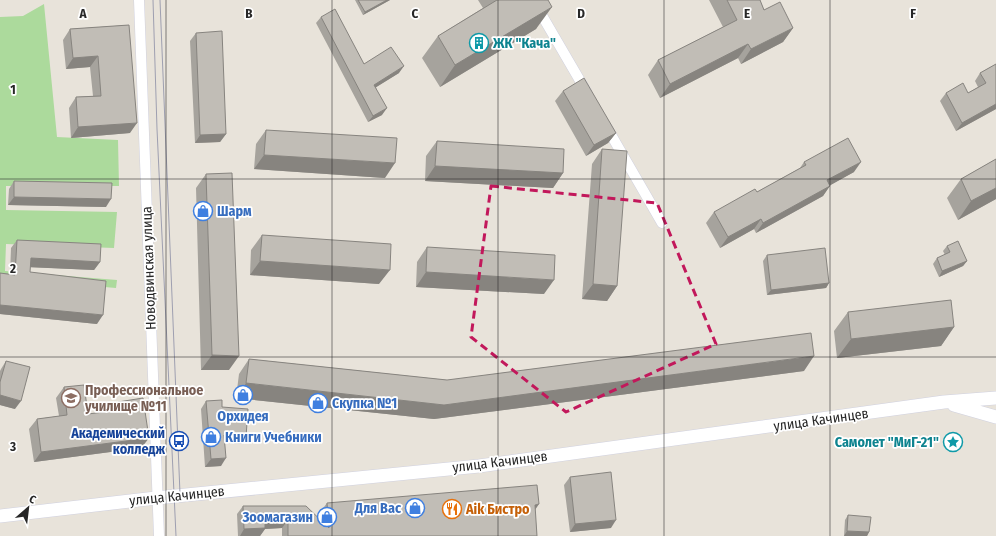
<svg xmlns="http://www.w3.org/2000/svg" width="996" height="536" font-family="'Fira Sans Condensed',sans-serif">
	<rect width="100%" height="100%" fill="#e8e3da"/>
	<!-- green -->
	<path fill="#acda9c" d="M44,4l13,133 61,3 1,46h-113v24l111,2 -3,36 -108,-4 -1,27 112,9 -1,8 -116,-10v-261l23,-1z"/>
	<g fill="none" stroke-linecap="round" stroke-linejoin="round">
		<!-- street casing -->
		<g stroke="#d0d1df" stroke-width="11">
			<path id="street" d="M139,0l20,536
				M533,0l53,91
				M606,126l56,97"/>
		</g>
		<!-- secondary casing -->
		<g stroke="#d0d1df" stroke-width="14">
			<path id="secondary" d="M954,405l42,12
				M0,516l156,-18 323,-32 465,-64 52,-4"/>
		</g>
		<!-- street -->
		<use href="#street" stroke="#fff" stroke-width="10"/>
		<!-- secondary -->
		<use href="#secondary" stroke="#fff" stroke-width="13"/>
		<!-- tram -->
		<path stroke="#9e9fb0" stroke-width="1" d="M153,0l4,129 19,407
			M160,0l20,494"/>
	</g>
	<!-- wall -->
	<path fill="#a6a39d" d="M355,0h35l-27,15z
		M478,0h70l-12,29 -96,58 -18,-29 16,-22 45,-28z
		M709,0h51l4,10 29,18 -10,14 -42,22 -3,-6 -78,40 -12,-23 10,-15 65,-33z
		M321,17l43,47 35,9 -23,14 6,28 -14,7 -52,-99z
		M129,25l1,108 -59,5 -2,-30 7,-11 17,-1 -3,-29 -24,2 -3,-29 7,-11z
		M196,33l30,101 -6,8 -25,1 -5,-102z
		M996,64v45l-40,22 -16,-30 6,-8h22l10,-6 -3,-6 5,-8z
		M563,91l53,42 -8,10 -22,13 -31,-55z
		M266,130l119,48 -131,-9 2,-25z
		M437,141l126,32 -10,15 -128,-7 1,-25z
		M602,149l15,137 -10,15 -25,-2 10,-135z
		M996,159v40l-38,21 -11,-22 14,-19z
		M804,162l50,10 -24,13 -7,11 -67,37 -2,-4 -34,19 -14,-25 8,-11 43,-20 43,-24z
		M206,174l23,196h-28l-5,-182z
		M14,181l92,26 -98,-2 1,-16z
		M262,235l117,49 -129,-9 1,-25z
		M17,240l83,22 -6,8 -64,-3v5l67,52 -97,-10v-41l10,1 1,-26z
		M947,246l20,15 -4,5 -24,11 -6,-13 4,-6 8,-3 -2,-4z
		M427,247l117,47 -128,-7 1,-25z
		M767,255l62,28 -3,5 -59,7 -4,-34z
		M848,312l106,15 -13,19 -104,12 -3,-27z
		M249,359l198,21 357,-9 -370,48 -198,-21 3,-24z
		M6,361l9,48 -15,-4v-34l1,-2z
		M64,387l24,27 23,-3 7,-9 31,36 -8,10 -107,14 -5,-33 8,-10 22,-3 -3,-18z
		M206,401l16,6 24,30 -5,7 -16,-1 -4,23 -16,1 -4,-58z
		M570,477l41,51 -41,4 -6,-47z
		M327,503l208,6 2,27h-255v-8l-17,1 -5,7h-22l-1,-22 6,-8 79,15 -1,-10z
		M848,515l21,17 -2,4h-23l1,-16z"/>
	<!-- shaded-wall -->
	<path fill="#87847f" d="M387,0h3l-27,15 2,-3z
		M552,7l-16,22 -96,58 15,-22z
		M793,28l-10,14 -42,22 10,-15z
		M748,44l-10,14 -78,40 10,-14z
		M98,56l-8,11 -24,2 7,-11z
		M404,66l-5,7 -29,18 4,-6z
		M996,104v5l-40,22 6,-8z
		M387,108l-5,7 -14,7 5,-6z
		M137,123l-7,10 -59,5 7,-11z
		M616,133l-8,10 -22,13 8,-11z
		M226,134l-6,8 -25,1 5,-8z
		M264,155l131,8 -10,15 -131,-9z
		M861,162l-7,10 -34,19 7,-11z
		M435,166l128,7 -10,15 -128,-7z
		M830,186l-7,10 -67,37 7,-10z
		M996,188v11l-38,21 13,-19z
		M14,197l97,2 -5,8 -98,-2z
		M761,219l-7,10 -34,19 8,-11z
		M31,258l69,4 -6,8 -69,-3z
		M260,261l130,9 -11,14 -129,-9z
		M967,261l-4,5 -24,11 3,-6z
		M426,272l128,8 -10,14 -128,-7z
		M829,283l-3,5 -59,7 4,-5z
		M593,284l24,2 -10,15 -25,-2z
		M0,305l103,10 -6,9 -97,-10z
		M954,327l-13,19 -104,12 14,-19z
		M212,355l27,1 -10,14h-28z
		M814,356l-10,15 -370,48 -198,-21 10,-15 198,22z
		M0,395l21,6 -6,8 -15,-4z
		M224,435l22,2 -5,7 -22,-2z
		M149,438l-8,10 -107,14 7,-10z
		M226,458l-5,8 -16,1 6,-8z
		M539,504l-6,9 2,-8z
		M288,520l-6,8 -17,1 -5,7h-20l4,-7 21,-8z
		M616,520l-5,8 -41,4 5,-8z
		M847,531l22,1 -2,4h-23z"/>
	<!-- building -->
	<path fill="#c1bdb6" stroke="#87847f" d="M358,0h29l-22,12z
		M497,0h51l4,7 -97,58 -17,-29z
		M727,0h33l4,10 16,-8 13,26 -42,21 -3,-5 -78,40 -12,-24 79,-40z
		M335,9l29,55 27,-17 13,19 -30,19 13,23 -14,8 -52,-99z
		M129,25l8,98 -59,4 -2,-30 25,-1 -3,-40 -25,2 -3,-29z
		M222,31l4,103 -26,1 -4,-102z
		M996,64v40l-34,19 -16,-30 17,-10 5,10 18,-10 -6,-10z
		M584,78l32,55 -22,12 -31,-54z
		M266,130l131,8 -2,25 -131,-8z
		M848,138l13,24 -34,18 3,6 -67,37 -2,-4 -33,18 -14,-25 41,-23 2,3 49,-27 -2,-3z
		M437,141l127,8 -1,24 -128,-7z
		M602,149l25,2 -10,135 -24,-2z
		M996,159v29l-25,13 -10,-22z
		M232,173l7,183 -27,-1 -6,-181z
		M14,181l98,2 -1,16 -97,-2z
		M262,235l129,9 -1,26 -130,-9z
		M17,240l84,4 -1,18 -69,-4 -1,14 76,9 -3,34 -103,-10v-32l15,2z
		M958,241l9,20 -25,10 -5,-13 13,-6 -3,-6z
		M427,247l128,8 -1,25 -128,-8z
		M825,248l4,35 -58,7 -4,-35z
		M951,300l3,27 -103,12 -3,-27z
		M811,333l3,23 -370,49 -198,-22 3,-24 198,21z
		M6,361l24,6 -9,34 -21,-6v-13z
		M84,385l4,29 31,-4 -1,-8 25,-4 6,40 -108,14 -4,-33 30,-4 -3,-28z
		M222,400v7l26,2 -2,28 -22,-2 2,23 -15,1 -5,-58z
		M611,472l5,48 -41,4 -5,-47z
		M537,485l2,19 -4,1 2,31h-249v-16l-23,1v7l-21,1 -1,-23h63l23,22 -2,-25z
		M848,515l23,2 -2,15 -22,-1z"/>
	<!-- marked area -->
	<path fill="none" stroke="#c2185b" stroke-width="3" stroke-dasharray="8 5" stroke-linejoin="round" d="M491,186l166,17 59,141 -150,68 -95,-75z"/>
	<!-- grid -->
	<path fill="none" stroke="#272727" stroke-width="1" stroke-opacity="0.55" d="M166,0v536M332,0v536M498,0v536M664,0v536M830,0v536M0,179h996M0,357h996"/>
	<!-- icons -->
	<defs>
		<g id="building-ring" transform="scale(1)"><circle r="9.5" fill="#fff" stroke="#0f9aa8" stroke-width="1.5"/><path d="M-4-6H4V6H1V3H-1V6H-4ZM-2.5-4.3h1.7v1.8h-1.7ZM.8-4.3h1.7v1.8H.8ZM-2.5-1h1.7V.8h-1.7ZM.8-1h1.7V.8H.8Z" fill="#0f9aa8"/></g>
		<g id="shop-ring" transform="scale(1)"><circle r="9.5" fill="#fff" stroke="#3f7fe0" stroke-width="1.5"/><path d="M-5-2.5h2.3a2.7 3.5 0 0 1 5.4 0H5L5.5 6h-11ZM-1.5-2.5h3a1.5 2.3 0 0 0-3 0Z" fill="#3f7fe0"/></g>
		<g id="university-ring" transform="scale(1)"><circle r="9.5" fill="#fff" stroke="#8d6e63" stroke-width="1.5"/><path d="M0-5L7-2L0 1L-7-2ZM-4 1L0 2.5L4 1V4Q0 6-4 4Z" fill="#8d6e63"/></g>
		<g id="bus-ring" transform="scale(1)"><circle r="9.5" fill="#fff" stroke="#1a4fb4" stroke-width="1.5"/><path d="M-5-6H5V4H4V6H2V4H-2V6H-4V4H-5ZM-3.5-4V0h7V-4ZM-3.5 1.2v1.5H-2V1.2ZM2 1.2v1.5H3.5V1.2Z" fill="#1a4fb4"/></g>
		<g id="sight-ring" transform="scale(1)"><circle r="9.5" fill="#fff" stroke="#0f9aa8" stroke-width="1.5"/><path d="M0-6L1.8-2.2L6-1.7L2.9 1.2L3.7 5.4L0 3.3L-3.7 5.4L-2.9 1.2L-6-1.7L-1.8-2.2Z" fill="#0f9aa8"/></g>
		<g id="restaurant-ring" transform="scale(1)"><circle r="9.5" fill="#fff" stroke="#e8710a" stroke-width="1.5"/><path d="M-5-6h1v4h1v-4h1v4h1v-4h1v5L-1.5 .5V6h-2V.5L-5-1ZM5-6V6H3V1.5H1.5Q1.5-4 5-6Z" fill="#e8710a"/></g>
	</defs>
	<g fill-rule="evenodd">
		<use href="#building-ring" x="479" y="43"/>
		<use href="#shop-ring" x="203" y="211"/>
		<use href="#shop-ring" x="243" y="395"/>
		<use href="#university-ring" x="71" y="398"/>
		<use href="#shop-ring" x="318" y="403"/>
		<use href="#shop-ring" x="211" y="437"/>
		<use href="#bus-ring" x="179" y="441"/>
		<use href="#sight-ring" x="953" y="442"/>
		<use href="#shop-ring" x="415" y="508"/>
		<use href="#restaurant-ring" x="452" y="509"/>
		<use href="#shop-ring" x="327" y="517"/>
	</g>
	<g text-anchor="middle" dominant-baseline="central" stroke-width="3.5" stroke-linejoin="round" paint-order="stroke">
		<!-- culture labels -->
		<g font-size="14" font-weight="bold" fill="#0d838f" stroke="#fff" text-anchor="start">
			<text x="493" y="43">ЖК "Кача"</text>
			<text x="939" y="442" text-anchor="end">Самолет "МиГ-21"</text>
		</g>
		<!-- shop labels -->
		<g font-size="14" font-weight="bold" fill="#366cbe" stroke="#fff" text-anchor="start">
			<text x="217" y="211">Шарм</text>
			<text x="332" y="403">Скупка №1</text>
			<text x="243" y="416" text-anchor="middle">Орхидея</text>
			<text x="225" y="437">Книги Учебники</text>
			<text x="401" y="508" text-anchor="end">Для Вас</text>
			<text x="313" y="517" text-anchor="end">Зоомагазин</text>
		</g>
		<!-- street labels -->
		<g font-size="14" fill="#272727" stroke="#fff">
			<text transform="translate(149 268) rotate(-92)">Новодвинская улица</text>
			<text transform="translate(821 420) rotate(-8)">улица Качинцев</text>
			<text transform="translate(500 462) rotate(-7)">улица Качинцев</text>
			<text transform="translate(177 496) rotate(-6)">улица Качинцев</text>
		</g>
		<!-- education labels -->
		<g font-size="14" font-weight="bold" fill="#785e54" stroke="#fff" text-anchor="start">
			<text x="85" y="390">Профессиональное<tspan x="85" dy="16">училище №11</tspan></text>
		</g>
		<!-- transit labels -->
		<g font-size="14" font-weight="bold" fill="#164399" stroke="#fff" text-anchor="end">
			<text x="165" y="433">Академический<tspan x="165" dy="16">колледж</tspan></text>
		</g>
		<!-- food labels -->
		<g font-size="14" font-weight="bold" fill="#c56008" stroke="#fff" text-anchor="start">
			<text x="466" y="509">Aik Бистро</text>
		</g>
	</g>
	<g font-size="13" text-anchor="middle" font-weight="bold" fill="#272727" stroke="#fff" stroke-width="3.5" stroke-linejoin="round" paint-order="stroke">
		<text x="83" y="18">A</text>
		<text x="249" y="18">B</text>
		<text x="415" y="18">C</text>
		<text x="581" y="18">D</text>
		<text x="747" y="18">E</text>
		<text x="913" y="18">F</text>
		<text x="13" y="94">1</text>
		<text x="13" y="273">2</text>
		<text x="13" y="451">3</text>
	</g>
	<!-- north arrow -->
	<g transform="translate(28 508) rotate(28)" stroke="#ffffff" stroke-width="3" paint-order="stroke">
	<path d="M0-3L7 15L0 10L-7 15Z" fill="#272727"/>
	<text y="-6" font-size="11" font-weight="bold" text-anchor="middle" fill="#272727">С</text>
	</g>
</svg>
